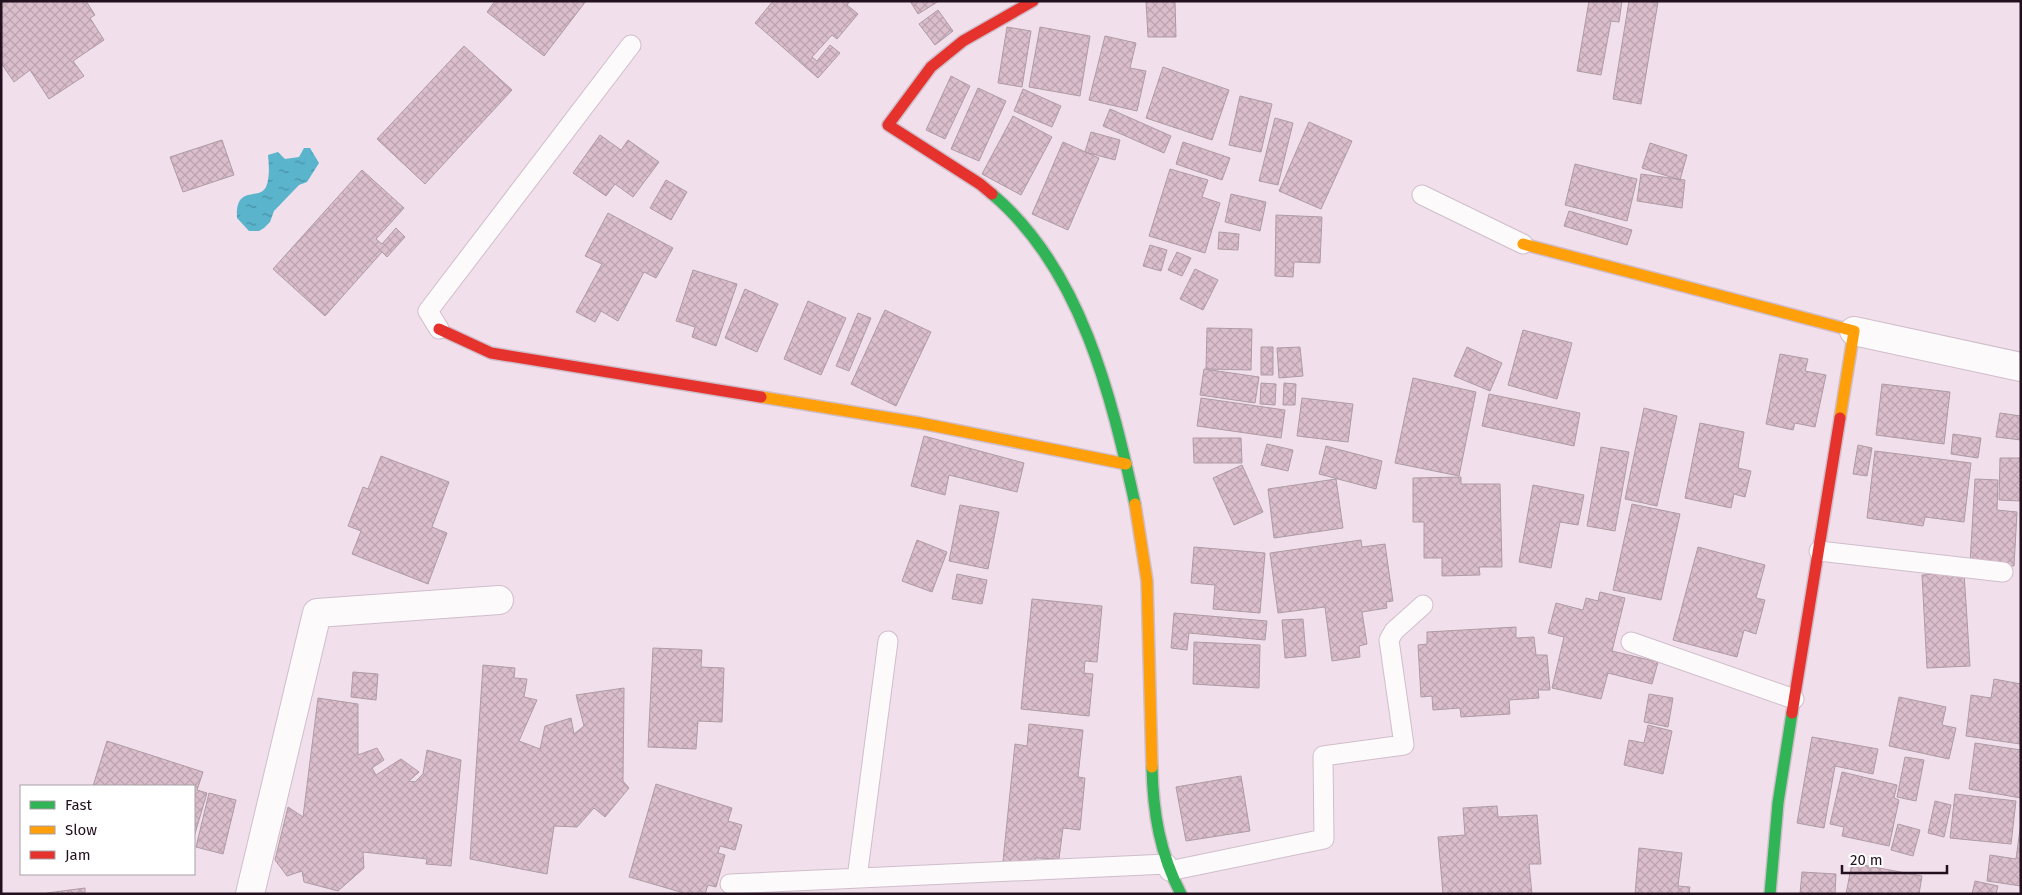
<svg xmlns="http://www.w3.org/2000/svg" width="2022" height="895" font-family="'Fira Sans',sans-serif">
	<defs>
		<pattern id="water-ripples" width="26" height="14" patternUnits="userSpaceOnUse" patternTransform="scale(1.25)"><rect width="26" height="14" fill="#59b4cc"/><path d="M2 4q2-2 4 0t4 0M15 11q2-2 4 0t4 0" fill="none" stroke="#4991a5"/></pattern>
		<pattern id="building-cross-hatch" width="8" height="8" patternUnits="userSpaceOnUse" patternTransform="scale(1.25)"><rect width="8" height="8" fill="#dabecb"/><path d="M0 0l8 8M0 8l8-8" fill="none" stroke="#bba2ae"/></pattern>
	</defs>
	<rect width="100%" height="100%" fill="#f1e0ec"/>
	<!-- water -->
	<path fill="url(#water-ripples)" d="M304,148h6l9,15 -12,19 -8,3 -25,26 -4,11 -6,6 -5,3h-10l-12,-13c-2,-34 22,-17 29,-31 4,-9 3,-22 2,-32l10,-3 7,7 14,-2z"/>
	<!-- building -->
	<path fill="url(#building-cross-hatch)" stroke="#ae9ba4" d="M86,1l9,14 -5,3 14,22 -31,21 11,15 -35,23 -19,-29 -16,12 -13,-19v-61z
		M495,1h91l-42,55 -57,-44z
		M773,1h77l-3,4 11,9 -21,25 -5,-4 -20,22 5,4 13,-16 10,8 -22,25 -63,-55z
		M910,1h29l-21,13z
		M1146,1h29l1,36h-28z
		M1589,1h33l-3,21 -8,-1 -10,54 -24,-4z
		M1629,1l29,1 -17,102 -28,-5z
		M938,10l15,21 -18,14 -16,-21z
		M1007,27l24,4 -9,56 -24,-4z
		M1040,27l50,9 -10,60 -51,-9z
		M1105,36l31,7 -6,25 16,3 -9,40 -48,-11z
		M464,46l48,44 -87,94 -48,-45z
		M1163,67l66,23 -17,50 -66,-22z
		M951,76l19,10 -25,53 -19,-9z
		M978,88l28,13 -27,60 -28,-12z
		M1023,89l38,17 -9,21 -38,-16z
		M1240,96l32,8 -11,48 -32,-7z
		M1110,109l61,27 -7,17 -61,-27z
		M1013,116l39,21 -31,58 -39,-21z
		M1275,118l18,5 -15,62 -19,-4z
		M1309,122l43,19 -31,68 -42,-18z
		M1091,132l29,8 -5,20 -30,-8z
		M600,135l21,15 7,-10 31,22 -26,35 -18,-13 -9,12 -33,-23z
		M222,140l12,35 -51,17 -13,-35z
		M1063,142l36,16 -31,72 -36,-16z
		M1183,142l47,16 -8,22 -46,-16z
		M1650,143l37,12 -7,25 -38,-12z
		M1575,164l62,15 -10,42 -62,-16z
		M1170,169l38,11 -6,17 18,6 -15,50 -56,-17z
		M362,170l42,38 -28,31 6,5 14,-16 9,9 -18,20 -5,-5 -57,64 -52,-47z
		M1641,174l44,6 -3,28 -45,-7z
		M666,180l21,12 -16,28 -21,-12z
		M1231,194l35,8 -6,29 -35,-9z
		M1569,211l63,19 -5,15 -63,-19z
		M608,213l65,35 -17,30 -12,-6 -26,49 -17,-10 -6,11 -19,-10 26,-48 -17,-8z
		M1276,215l46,2 -2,46 -26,-1 -1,15 -18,-1z
		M1219,232l20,2 -1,16 -20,-1z
		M1150,245l17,5 -6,21 -18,-5z
		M1177,252l14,6 -9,18 -14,-6z
		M1195,269l23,11 -15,30 -23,-11z
		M693,270l44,14 -21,62 -24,-9 3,-10 -19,-6z
		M745,289l33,15 -21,48 -32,-14z
		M808,301l38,17 -25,57 -37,-16z
		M885,310l46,22 -35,74 -45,-22z
		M858,313l13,5 -22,53 -13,-5z
		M1207,328l45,1 -1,41 -45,-1z
		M1523,330l49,13 -15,56 -49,-14z
		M1261,347h12v28h-12z
		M1300,347l3,29 -24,2 -2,-30z
		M1467,347l35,16 -12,28 -36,-15z
		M1780,354l28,5 -3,12 21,4 -11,52 -20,-4 -2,7 -27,-6z
		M1204,369l55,8 -4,26 -55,-8z
		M1413,378l63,14 -17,84 -64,-13z
		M1261,383l15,1 -1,21 -15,-1z
		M1284,383l12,1 -1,21h-12z
		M1882,384l68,8 -6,52 -68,-9z
		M1489,394l91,19 -6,33 -92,-20z
		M1201,398l84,12 -4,28 -84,-12z
		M1302,398l51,6 -5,38 -51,-6z
		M1644,408l33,8 -20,90 -32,-7z
		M2000,413l21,3v24l-25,-3z
		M1700,423l44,9 -6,36 13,3 -6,26 -11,-3 -3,14 -46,-10z
		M1953,434l28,4 -3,20 -27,-4z
		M924,436l100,27 -7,29 -68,-17 -4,20 -34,-9z
		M1193,438h48l1,25h-48z
		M1267,444l26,6 -5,21 -27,-6z
		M1858,445l14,3 -5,28 -14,-2z
		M1326,446l56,15 -6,28 -57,-15z
		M1601,447l28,5 -14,79 -28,-5z
		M1875,451l96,12 -7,59 -39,-5 -2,9 -56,-8z
		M381,456l68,26 -17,45 15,6 -19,51 -76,-30 9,-23 -13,-5 15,-39 5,2z
		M2000,458h21v43l-22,-1z
		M1242,465l21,47 -29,13 -21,-47z
		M1461,477v7h39l2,83h-23l1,8 -38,1v-18h-18v-36h-11v-44z
		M1336,479l7,49 -69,10 -6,-49z
		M1975,479l23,1 -1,30 20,2 -3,54 -44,-3z
		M1533,485l51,10 -6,30 -18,-3 -9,46 -32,-6z
		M1632,504l48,10 -19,86 -48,-10z
		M960,505l39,7 -11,57 -39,-8z
		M917,540l30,12 -15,40 -30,-11z
		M1361,540l1,7 23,-3 8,57 -7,1 1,6 -25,4 5,32 -8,2 1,11 -28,4 -7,-54 -47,6 -8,-60z
		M1194,547l71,6 -5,60 -47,-4 2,-24 -24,-2z
		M1698,547l67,18 -9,33 9,2 -9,34 -12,-4 -7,27 -64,-17z
		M1964,572l6,94 -43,2 -5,-93z
		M957,574l30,6 -5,24 -30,-5z
		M1600,592l25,6 -13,53 46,11 -6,22 -44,-11 -7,26 -49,-11 12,-51 -16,-4 8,-30 27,7 3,-12 12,3z
		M1032,599l70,7 -5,56 -12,-1 -1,12 9,1 -4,42 -68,-7z
		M1174,613l93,8 -2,19 -76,-7 -2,17 -16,-2z
		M1303,619l3,37 -21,2 -3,-38z
		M1516,627v11l18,-1 2,18h11l3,35h-12l1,8 -30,2 1,14 -49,3 -1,-9 -27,2 -1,-14 -11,1 -3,-52 9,-1v-12z
		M1194,642l66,3 -1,43 -66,-4z
		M653,648l49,2 -1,17 23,1 -2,54 -24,-1 -2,28 -48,-2z
		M483,665l32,3 -1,10 13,1 -3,18 13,3 -18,41 21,8 5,-23 26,-8 3,16 10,-8 -8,-31 48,-7 -1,93 6,7 -24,29 -11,-9 -17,19 -23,-1 -7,48 -77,-15z
		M353,672l25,2 -2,26 -25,-3z
		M1994,679l27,5 -1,60 -54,-8 5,-41 20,3z
		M1649,694l24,4 -5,29 -24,-5z
		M1899,697l47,10 -4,18 14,3 -7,31 -60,-13z
		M318,698l40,6v51l19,-7 7,12 -12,8 4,7 25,-16 18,13 -10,9 6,1 8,-8 4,-24 34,10 -10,106 -25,-2 1,-5 -64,-7 1,16 -26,23 -34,-9 -2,-11 -15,5 -12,-16 13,-53 15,10z
		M1029,724l54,6 -5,47 7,1 -5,52 -17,-2 -4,31 -24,-1v6l-32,-3 12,-117 12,2z
		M1648,725l24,6 -9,43 -39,-9 5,-25 15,3z
		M1812,737l66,12 -5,25 -38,-8 -11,62 -27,-5z
		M107,741l96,31 -6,18 10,3 -13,44v-51h-101z
		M1975,743l46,7v48l-52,-9z
		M1905,757l19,3 -8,41 -19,-4z
		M1842,772l55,13 -3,13 5,2 -10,46 -47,-10 2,-9 -14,-3z
		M1241,776l9,55 -64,10 -10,-54z
		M656,784l76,24 -4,13 14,4 -7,25 -15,-4 -2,7 7,2 -9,32 -8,-2 -3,9h-18l-58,-17z
		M209,793l27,7 -13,54 -27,-7z
		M1955,794l61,7 -5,43 -61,-6z
		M1935,801l16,4 -7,32 -16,-4z
		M1497,806l1,11 39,-2 4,49h-12l3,30h-89l-5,-57 27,-2 -2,-27z
		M2021,822v64l-34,-5 3,-26 26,4z
		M1898,824l22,6 -7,26 -22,-6z
		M1639,848l43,5 -4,33 12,1 -1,7h-54z
		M1852,863l70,13 -3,18h-73z
		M1802,872l34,2 -1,20h-35z
		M1975,881l23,5 -2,8h-24z
		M85,888v6h-38v-1z"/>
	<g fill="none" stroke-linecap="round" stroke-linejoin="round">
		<!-- lane casing -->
		<g stroke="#d0bdca" stroke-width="21">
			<path id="lane" d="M1422,195l101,49
				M439,329l-11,-18 203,-266
				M1819,551l184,21
				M1631,642l163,57
				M1169,871l155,-32 -1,-83 81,-11 -15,-105 5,-9 29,-26
				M857,878l31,-237
				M730,884l437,-20"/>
		</g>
		<!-- street casing -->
		<g stroke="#d0bdca" stroke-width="30">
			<path id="street" d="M1854,331l167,36
				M250,894l67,-281 182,-13"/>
		</g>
		<!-- fast casing -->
		<g stroke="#d0bdca" stroke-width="14">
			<path id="fast" d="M992,194c89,75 119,201 143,310
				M1152,767c1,46 8,87 29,127
				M1770,894l8,-91 14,-90"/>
		</g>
		<!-- slow casing -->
		<g stroke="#d0bdca" stroke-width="14">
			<path id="slow" d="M1523,244l331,87 -14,87
				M761,397l159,26 206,41
				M1135,504l12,77 5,186"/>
		</g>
		<!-- jam casing -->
		<g stroke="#d0bdca" stroke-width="14">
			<path id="jam" d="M992,194l-12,-10 -92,-59 43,-58 32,-26 70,-40
				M439,329l52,24 270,44
				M1792,713l48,-295"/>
		</g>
		<!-- lane -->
		<use href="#lane" stroke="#fdfafc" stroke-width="19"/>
		<!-- street -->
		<use href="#street" stroke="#fdfafc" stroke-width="28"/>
		<!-- fast -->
		<use href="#fast" stroke="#30b455" stroke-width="11"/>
		<!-- slow -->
		<use href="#slow" stroke="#ff9f0a" stroke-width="11"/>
		<!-- jam -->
		<use href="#jam" stroke="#e5322d" stroke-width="11"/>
	</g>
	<!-- border -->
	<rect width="2022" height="895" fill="none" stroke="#23101e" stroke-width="5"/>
	<!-- legend -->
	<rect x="20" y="785" width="175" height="90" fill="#ffffff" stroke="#a79fa5"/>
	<rect x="30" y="801" width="25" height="8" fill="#30b455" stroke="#a79fa5"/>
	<text x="65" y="810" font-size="15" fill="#23101e">Fast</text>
	<rect x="30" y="826" width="25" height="8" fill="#ff9f0a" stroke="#a79fa5"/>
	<text x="65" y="835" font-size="15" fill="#23101e">Slow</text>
	<rect x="30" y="851" width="25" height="8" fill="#e5322d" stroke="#a79fa5"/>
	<text x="65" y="860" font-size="15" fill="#23101e">Jam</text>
	<!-- scale -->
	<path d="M1842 865v8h105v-8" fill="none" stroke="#23101e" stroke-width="2.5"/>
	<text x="1850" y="865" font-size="15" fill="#23101e" stroke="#ffffff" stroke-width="4" paint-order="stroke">20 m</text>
</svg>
